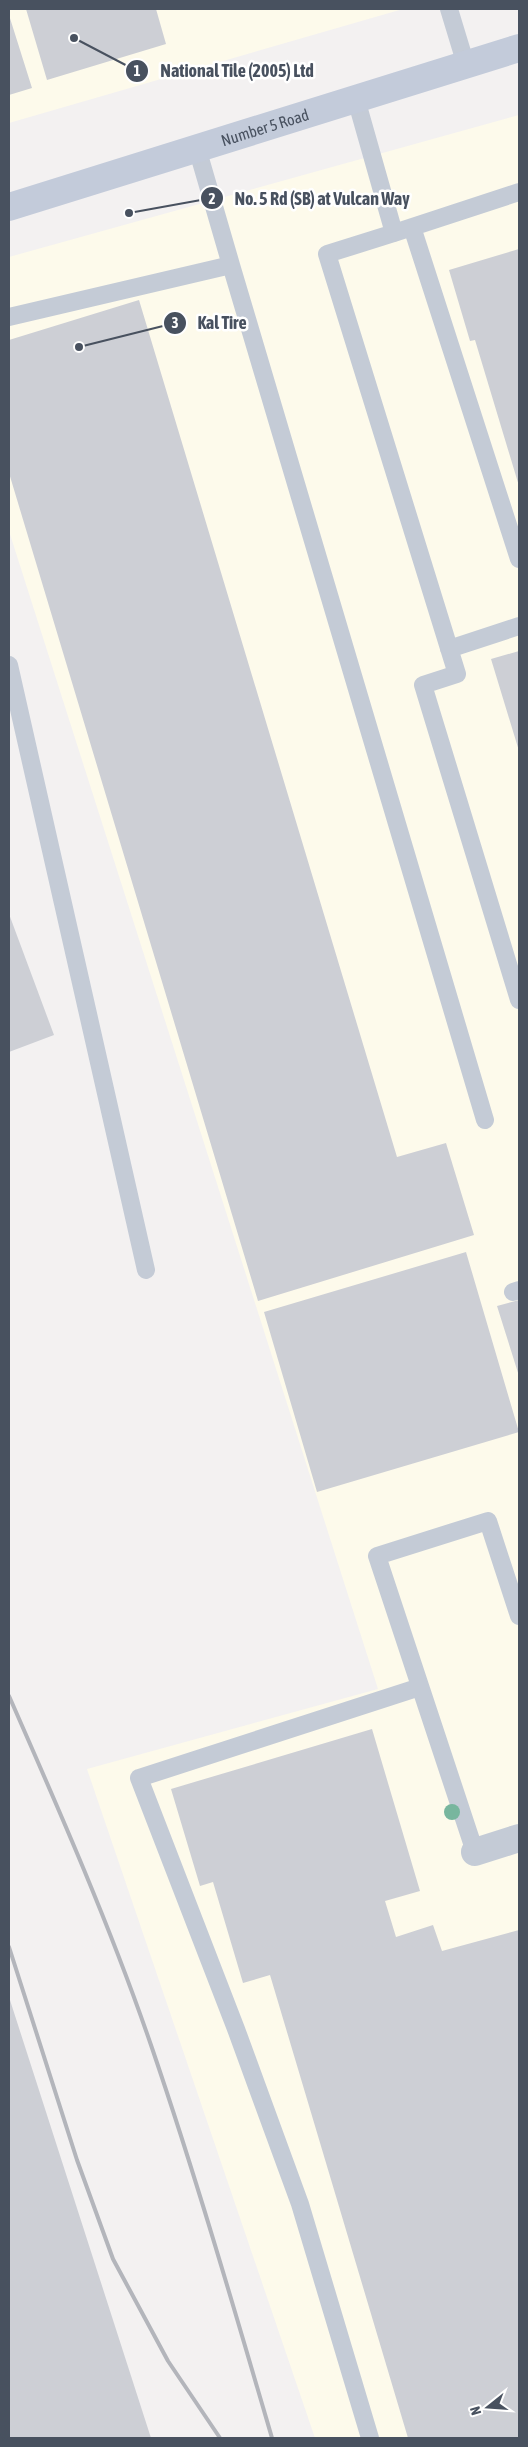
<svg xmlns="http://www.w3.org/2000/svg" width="528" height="2447" font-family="'Asap Condensed',sans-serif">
	<rect width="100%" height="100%" fill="#f3f1f1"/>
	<!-- commercial -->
	<path fill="#fdfaeb" d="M9,9h394l-394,114z
		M519,115v2323h-204l-228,-669 291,-80 -369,-1158v-274z"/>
	<!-- building -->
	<path fill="#cdcfd5" d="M26,9h130l10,35 -119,36z
		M9,15l23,73 -23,7z
		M519,249v237l-44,-146 -5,1 -21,-71z
		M139,300l258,857 49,-14 28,92 -216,66 -249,-828v-133z
		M519,651v100l-28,-92z
		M9,914l45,121 -45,17z
		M466,1252l53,180 -202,60 -53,-180z
		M519,1300v76l-22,-70z
		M372,1729l48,162 -35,10 11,36 37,-12 9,26 77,-21v508h-111l-138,-463 -27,8 -30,-101 -13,4 -29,-97z
		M9,1997l142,441h-142z"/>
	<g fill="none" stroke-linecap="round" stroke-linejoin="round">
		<!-- lane -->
		<path stroke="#c4cbd6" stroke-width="18" d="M449,9l17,56
			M356,99l38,134 125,-41
			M197,148l34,117
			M412,227l107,332
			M394,233l-67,21 130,420 -34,11 96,315
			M9,317l222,-52 254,855
			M449,649l70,-23
			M9,665l137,605
			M513,1292l6,-2
			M475,1852l-98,-296 111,-35 31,95
			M370,2438l-70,-234 -64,-175 -97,-251 281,-91"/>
		<!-- street -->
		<path stroke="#c4cbd6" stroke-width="28" d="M475,1852l44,-14"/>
		<!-- secondary -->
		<path stroke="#c3cbda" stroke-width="28" id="s1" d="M9,207l510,-159"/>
		<!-- rail -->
		<path stroke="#b3b5bb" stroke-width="4" d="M9,1696c51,116 102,232 143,352 44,129 82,260 120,390
			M9,1947l68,213 36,99 55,102 52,77"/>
	</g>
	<!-- trees -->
	<circle fill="#78b69e" cx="452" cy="1812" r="8"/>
	<g text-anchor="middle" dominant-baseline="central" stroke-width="5" stroke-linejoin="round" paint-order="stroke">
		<!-- street labels -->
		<g font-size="16" fill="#48515f" stroke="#fff">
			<text stroke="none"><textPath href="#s1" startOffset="268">Number 5 Road</textPath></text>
		</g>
	</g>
	<!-- callouts -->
	<path fill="none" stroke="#48515f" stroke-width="2" d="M74 38L137 71M129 213L212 198M79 347L175 323"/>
	<g fill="#48515f" stroke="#fff" stroke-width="2">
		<circle cx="74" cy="38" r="5"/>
		<circle cx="129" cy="213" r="5"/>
		<circle cx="79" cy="347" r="5"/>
		<circle cx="137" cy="71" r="12"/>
		<circle cx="212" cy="198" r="12"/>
		<circle cx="175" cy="323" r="12"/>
	</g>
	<g font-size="15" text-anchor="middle" font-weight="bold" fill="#fff">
		<text x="137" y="76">1</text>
		<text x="212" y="204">2</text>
		<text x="175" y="328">3</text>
	</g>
	<g font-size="18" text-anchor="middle" font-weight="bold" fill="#48515f" stroke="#fff" stroke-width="5" stroke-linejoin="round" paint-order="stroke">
		<text x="237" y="77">National Tile (2005) Ltd</text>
		<text x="322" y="205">No. 5 Rd (SB) at Vulcan Way</text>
		<text x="222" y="329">Kal Tire</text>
	</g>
	<!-- border -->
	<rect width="528" height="2447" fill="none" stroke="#48515f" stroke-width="20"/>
	<!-- north arrow -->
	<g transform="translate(488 2407) rotate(253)" stroke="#ffffff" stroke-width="4" paint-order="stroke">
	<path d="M0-4L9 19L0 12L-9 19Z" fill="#48515f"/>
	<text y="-8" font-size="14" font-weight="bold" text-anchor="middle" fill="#48515f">N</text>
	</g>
</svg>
